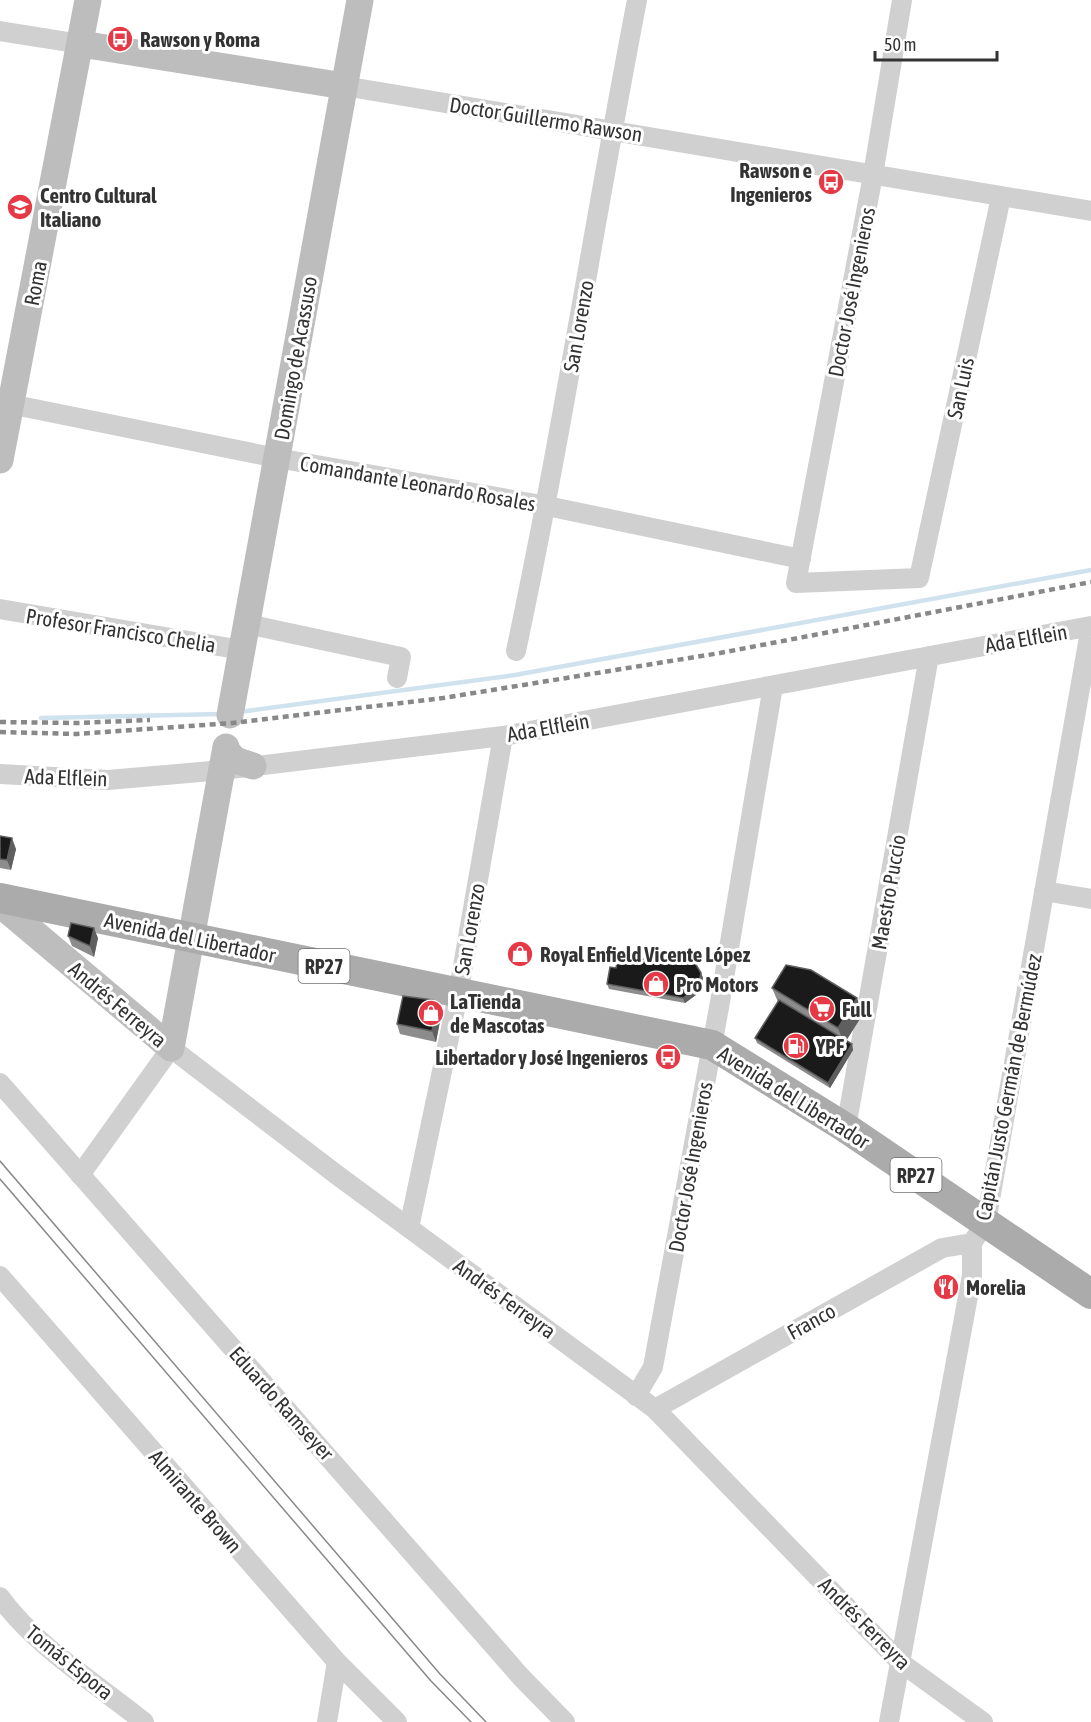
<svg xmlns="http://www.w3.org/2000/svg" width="1091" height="1722" font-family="'Asap Condensed',sans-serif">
	<rect width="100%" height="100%" fill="#fff"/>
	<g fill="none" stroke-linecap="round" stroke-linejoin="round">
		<!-- stream -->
		<path stroke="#cfe2ee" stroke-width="4.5" d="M239,712l276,-37 576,-105
			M41,718l180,-4"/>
		<!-- street -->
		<path stroke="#d0d0d0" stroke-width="20" d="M902,0l-29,175 -77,408 123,-5 82,-381
			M0,31l81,13
			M344,86l747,125
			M0,402l277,56 270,48 254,53
			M0,609l242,41
			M247,624l154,33 -4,21
			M516,651c46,-216 79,-434 121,-651
			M0,774l108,6 115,-10 280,-34 588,-110
			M1044,891l47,8
			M0,1083l521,594 44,45
			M846,1128l83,-472
			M80,1175l91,-127 166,127 318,234 245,253 83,60
			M409,1228l49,-233 45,-259
			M0,1276l337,386 60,60
			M636,1396l17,-29 67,-365 53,-316
			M655,1409l287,-161 30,-5
			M0,1597c35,49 97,87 144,125
			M327,1722l10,-60
			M889,1722l83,-447v-32l14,-21 105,-596"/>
		<!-- secondary -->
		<path stroke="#bdbdbd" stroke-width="27" d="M81,44l263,42
			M0,460l88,-460
			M230,715l130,-715
			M226,750l9,10 18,6
			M0,904l171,144
			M171,1048l55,-301"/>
		<!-- primary -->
		<path stroke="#ababab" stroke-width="30" d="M0,898l712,147 134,83 245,166"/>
		<!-- tram -->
		<path stroke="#888" stroke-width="1.5" d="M0,1161l440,513 46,48
			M0,1179l431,502 40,41"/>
		<!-- rail -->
		<path stroke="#888" stroke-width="4.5" stroke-dasharray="6 4.5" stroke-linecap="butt" d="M0,722l77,1 73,-3
			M0,732l77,2 155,-11 211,-25 277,-45 371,-71"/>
	</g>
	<!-- wall -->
	<path fill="#8c8c8c" d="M0,836l16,13 -5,21 -11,-2z
		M68,936l30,2 -4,19 -22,-11z
		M616,968l85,5 2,5 -3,14 -15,11 -76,-14 -2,-5z
		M772,988l91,26 -17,27 6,3 1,6 -23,38 -73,-45 -2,-5 23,-36z
		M441,1016l-5,26 -36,-8 -3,-10z"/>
	<!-- shaded-wall -->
	<path fill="#5f5f5f" d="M12,838l4,11 -5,21 -4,-10z
		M94,928l4,10 -4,19 -4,-11z
		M701,973l2,5 -3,14 -15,11 -2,-5z
		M857,998l6,16 -19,30 -6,-16z
		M437,1006l4,10 -5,26 -4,-11z
		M852,1044l1,6 -23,38 -2,-5z"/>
	<!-- building -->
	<path fill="#1a1a1a" stroke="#5f5f5f" stroke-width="1.5" d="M0,836l12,2 -5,22 -7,-1z
		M71,923l23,5 -4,18 -22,-10z
		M619,953l63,11 10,-6 9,15 -3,14 -15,11 -76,-14 3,-17 6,1z
		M786,965l25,5 46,28 -19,30 -66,-40z
		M403,996l30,4 4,6 -5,25 -35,-7z
		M779,1000l73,44 -24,39 -73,-45z"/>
	<!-- icons -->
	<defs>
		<g id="bus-disc" transform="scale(1.35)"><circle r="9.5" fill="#e63946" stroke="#fff"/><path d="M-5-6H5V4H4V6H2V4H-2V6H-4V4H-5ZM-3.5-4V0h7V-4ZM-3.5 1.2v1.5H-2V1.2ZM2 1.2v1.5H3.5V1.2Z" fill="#fff"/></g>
		<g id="school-disc" transform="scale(1.35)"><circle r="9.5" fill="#e63946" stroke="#fff"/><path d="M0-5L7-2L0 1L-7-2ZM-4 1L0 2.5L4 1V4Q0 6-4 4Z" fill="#fff"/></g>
		<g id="shop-disc" transform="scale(1.35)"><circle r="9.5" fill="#e63946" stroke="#fff"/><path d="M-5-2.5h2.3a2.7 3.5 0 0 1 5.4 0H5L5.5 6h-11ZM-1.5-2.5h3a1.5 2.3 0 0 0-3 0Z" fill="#fff"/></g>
		<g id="supermarket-disc" transform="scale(1.35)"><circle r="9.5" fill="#e63946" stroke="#fff"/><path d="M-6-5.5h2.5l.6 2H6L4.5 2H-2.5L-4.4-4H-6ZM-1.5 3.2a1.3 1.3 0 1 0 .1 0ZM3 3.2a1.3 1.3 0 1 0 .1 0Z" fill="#fff"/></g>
		<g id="fuel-disc" transform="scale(1.35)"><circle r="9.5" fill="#e63946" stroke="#fff"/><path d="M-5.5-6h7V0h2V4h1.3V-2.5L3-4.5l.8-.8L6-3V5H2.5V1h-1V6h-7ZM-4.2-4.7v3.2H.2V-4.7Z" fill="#fff"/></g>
		<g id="restaurant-disc" transform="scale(1.35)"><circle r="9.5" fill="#e63946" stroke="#fff"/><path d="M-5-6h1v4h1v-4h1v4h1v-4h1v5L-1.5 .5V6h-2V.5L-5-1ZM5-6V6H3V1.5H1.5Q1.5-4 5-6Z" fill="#fff"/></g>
	</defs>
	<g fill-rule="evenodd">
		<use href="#bus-disc" x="120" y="39"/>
		<use href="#bus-disc" x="831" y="182"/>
		<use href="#school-disc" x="20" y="207"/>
		<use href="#shop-disc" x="520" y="954"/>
		<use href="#shop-disc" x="656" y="984"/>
		<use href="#supermarket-disc" x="822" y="1009"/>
		<use href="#shop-disc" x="431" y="1013"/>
		<use href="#fuel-disc" x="796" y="1046"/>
		<use href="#bus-disc" x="668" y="1057"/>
		<use href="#restaurant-disc" x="946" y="1287"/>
	</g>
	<g text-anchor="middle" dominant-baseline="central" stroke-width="6" stroke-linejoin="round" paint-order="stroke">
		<!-- shield labels -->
		<g fill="#fff" stroke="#707070" stroke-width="1.5">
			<rect x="298.5" y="949" width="51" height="34" rx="4.5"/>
			<rect x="890.5" y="1158" width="51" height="34" rx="4.5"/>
		</g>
		<g font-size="20" font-weight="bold" fill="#333">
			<text x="324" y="966">RP27</text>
			<text x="916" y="1175">RP27</text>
		</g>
		<!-- poi labels -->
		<g font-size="21" font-weight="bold" fill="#333" stroke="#fff" text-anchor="start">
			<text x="140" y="39">Rawson y Roma</text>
			<text x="812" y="170" text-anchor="end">Rawson e<tspan x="812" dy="24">Ingenieros</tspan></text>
			<text x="40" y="195">Centro Cultural<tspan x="40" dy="24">Italiano</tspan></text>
			<text x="540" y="954">Royal Enfield Vicente López</text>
			<text x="676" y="984">Pro Motors</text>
			<text x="450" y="1001">LaTienda<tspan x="450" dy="24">de Mascotas</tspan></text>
			<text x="842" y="1009">Full</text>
			<text x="816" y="1046">YPF</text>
			<text x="648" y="1057" text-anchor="end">Libertador y José Ingenieros</text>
			<text x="966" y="1287">Morelia</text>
		</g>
		<!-- street labels -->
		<g font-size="21" fill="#333" stroke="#fff">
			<text transform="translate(546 119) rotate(9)">Doctor Guillermo Rawson</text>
			<text transform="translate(35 283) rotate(-79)">Roma</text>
			<text transform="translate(851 292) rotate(-79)">Doctor José Ingenieros</text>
			<text transform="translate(578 326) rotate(-80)">San Lorenzo</text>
			<text transform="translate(295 358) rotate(-80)">Domingo de Acassuso</text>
			<text transform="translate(960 388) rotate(-78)">San Luis</text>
			<text transform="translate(418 483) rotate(10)">Comandante Leonardo Rosales</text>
			<text transform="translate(121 630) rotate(9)">Profesor Francisco Chelia</text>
			<text transform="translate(1026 638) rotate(-10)">Ada Elflein</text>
			<text transform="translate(548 727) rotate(-10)">Ada Elflein</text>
			<text transform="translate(66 777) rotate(2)">Ada Elflein</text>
			<text transform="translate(888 892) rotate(-80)">Maestro Puccio</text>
			<text transform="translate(469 929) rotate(-80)">San Lorenzo</text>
			<text transform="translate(190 937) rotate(12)">Avenida del Libertador</text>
			<text transform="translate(118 1004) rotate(40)">Andrés Ferreyra</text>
			<text transform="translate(1008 1087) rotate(-79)">Capitán Justo Germán de Bermúdez</text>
			<text transform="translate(794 1097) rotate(32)">Avenida del Libertador</text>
			<text transform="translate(690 1167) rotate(-80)">Doctor José Ingenieros</text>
			<text transform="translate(505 1298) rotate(36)">Andrés Ferreyra</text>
			<text transform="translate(811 1321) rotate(-29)">Franco</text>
			<text transform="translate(282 1403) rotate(48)">Eduardo Ramseyer</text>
			<text transform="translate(196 1501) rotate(49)">Almirante Brown</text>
			<text transform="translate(865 1623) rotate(45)">Andrés Ferreyra</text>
			<text transform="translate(70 1662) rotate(39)">Tomás Espora</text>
		</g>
	</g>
	<!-- scale -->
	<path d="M875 51v9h122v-9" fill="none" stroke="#333333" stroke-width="3"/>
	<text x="884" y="51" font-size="18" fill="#333333" stroke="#ffffff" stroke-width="4.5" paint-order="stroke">50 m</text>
</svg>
